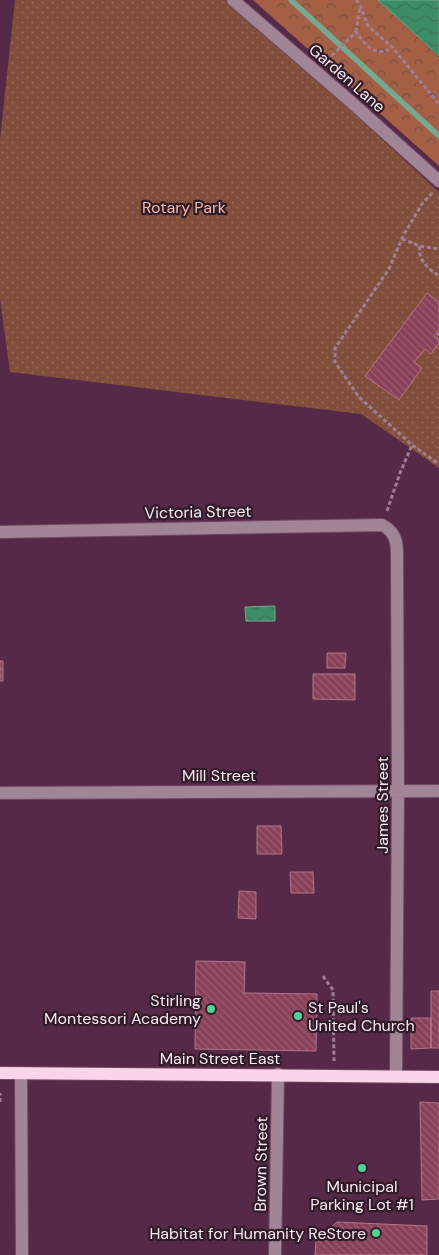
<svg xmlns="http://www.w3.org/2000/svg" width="439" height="1255" font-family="'DM Sans',sans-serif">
	<defs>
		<pattern id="forest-crowns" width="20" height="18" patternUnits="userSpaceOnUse" patternTransform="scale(1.25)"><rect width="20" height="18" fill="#a55f45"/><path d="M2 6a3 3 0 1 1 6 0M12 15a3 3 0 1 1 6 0" fill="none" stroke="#785247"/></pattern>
		<pattern id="park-dots" width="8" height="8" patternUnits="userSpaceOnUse" patternTransform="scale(1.25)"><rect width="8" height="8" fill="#804e3b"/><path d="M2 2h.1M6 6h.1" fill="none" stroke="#936858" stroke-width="1.8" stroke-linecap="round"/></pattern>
		<pattern id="water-waves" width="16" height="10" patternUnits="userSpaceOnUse" patternTransform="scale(1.25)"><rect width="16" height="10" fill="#3b8d67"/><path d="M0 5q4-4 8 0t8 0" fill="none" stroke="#41715b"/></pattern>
		<pattern id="building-back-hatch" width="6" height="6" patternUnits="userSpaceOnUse" patternTransform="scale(1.25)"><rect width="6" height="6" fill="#884159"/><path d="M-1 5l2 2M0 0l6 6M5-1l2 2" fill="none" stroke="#9a5c71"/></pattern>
	</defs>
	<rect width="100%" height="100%" fill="#572949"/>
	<!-- forest -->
	<path fill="url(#forest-crowns)" d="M253,0h125l61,57v109z"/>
	<!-- park -->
	<path fill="url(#park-dots)" d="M15,0h216l208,192v276l-78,-54 -351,-42 -10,-73v-159z"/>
	<!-- water -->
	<path fill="url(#water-waves)" stroke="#75a991" d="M378,0h61v56z
		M275,606v15h-29l-1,-14z"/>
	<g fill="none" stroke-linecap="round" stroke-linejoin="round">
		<!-- stream -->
		<path stroke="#75a991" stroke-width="5.5" d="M291,0l148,136"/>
	</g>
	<!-- building -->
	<path fill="url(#building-back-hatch)" stroke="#b37688" d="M427,293l12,9v28l-5,6 5,4v3l-8,11 -6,-5 -11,13 8,6 -23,32 -34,-24z
		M327,653h19l-1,15h-18z
		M0,661h3v20h-3z
		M313,674h42v26l-42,-1z
		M257,826h24l1,28h-25z
		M290,872h23l1,21h-23z
		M239,891l17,1v27l-18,-1z
		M196,961l49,1 -1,31 73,1 -1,57 -121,-2z
		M431,991h8v57h-8z
		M411,1018h20v30l-20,1z
		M420,1102l19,1v96l-17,1z
		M337,1222l90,4v29h-112l1,-15z"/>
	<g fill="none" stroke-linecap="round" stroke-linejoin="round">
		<!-- minor casing -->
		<g stroke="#714864" stroke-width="14">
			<path id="minor" d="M233,0l118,102 88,79
				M0,532l382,-7c12,6 15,15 15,28l1,238 -2,285
				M0,793l439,-2
				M21,1073l1,182
				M275,1255l3,-181"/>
		</g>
		<!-- major casing -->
		<g stroke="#714864" stroke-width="14">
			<path id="major" d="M0,1073l439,4"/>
		</g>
		<!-- path -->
		<path stroke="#a07f95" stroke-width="3" stroke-dasharray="4 2.5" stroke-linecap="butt" d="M356,0l4,5 8,21 24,21 47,57
			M356,32l4,-26
			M327,60l29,-28c9,13 21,27 36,15
			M432,193l-10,11 -19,32 -14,33 -54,79v14l24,35 53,48 27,19
			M402,239l18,7 19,3
			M420,246c-3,14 9,23 19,30
			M437,333l2,2
			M387,511l13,-38 12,-28
			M323,976l10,14 1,71
			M0,1102v-9"/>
		<!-- minor -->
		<use href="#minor" stroke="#a28497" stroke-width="12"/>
		<!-- major -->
		<use href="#major" stroke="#f9d4eb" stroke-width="12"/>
	</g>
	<!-- markers -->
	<g fill="#4fd399" stroke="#301b29" stroke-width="2">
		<circle cx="211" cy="1009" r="5"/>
		<circle cx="298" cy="1016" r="5"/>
		<circle cx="362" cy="1168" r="5"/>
		<circle cx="376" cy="1233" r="5"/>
	</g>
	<g text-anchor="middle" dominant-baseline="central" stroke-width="4.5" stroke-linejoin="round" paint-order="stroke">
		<!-- street labels -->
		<g font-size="16" fill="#fbe9f4" stroke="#301b29">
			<text transform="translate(347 78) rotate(41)">Garden Lane</text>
			<text transform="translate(198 512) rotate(-1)">Victoria Street</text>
			<text x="219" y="775">Mill Street</text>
			<text transform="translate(382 805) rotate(-90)">James Street</text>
			<text x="220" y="1058">Main Street East</text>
			<text transform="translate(261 1164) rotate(-89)">Brown Street</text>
		</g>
		<!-- park labels -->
		<g font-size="16" fill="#f8bba4" stroke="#301b29">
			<text x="184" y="207">Rotary Park</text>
		</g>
		<!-- poi labels -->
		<g font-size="16" fill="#fbe9f4" stroke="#301b29" text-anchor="end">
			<text x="201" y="1000">Stirling<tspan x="201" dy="18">Montessori Academy</tspan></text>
			<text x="308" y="1007" text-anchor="start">St Paul's<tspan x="308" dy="18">United Church</tspan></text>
			<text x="362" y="1186" text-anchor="middle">Municipal<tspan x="362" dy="18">Parking Lot #1</tspan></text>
			<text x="366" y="1233">Habitat for Humanity ReStore</text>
		</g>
	</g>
</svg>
